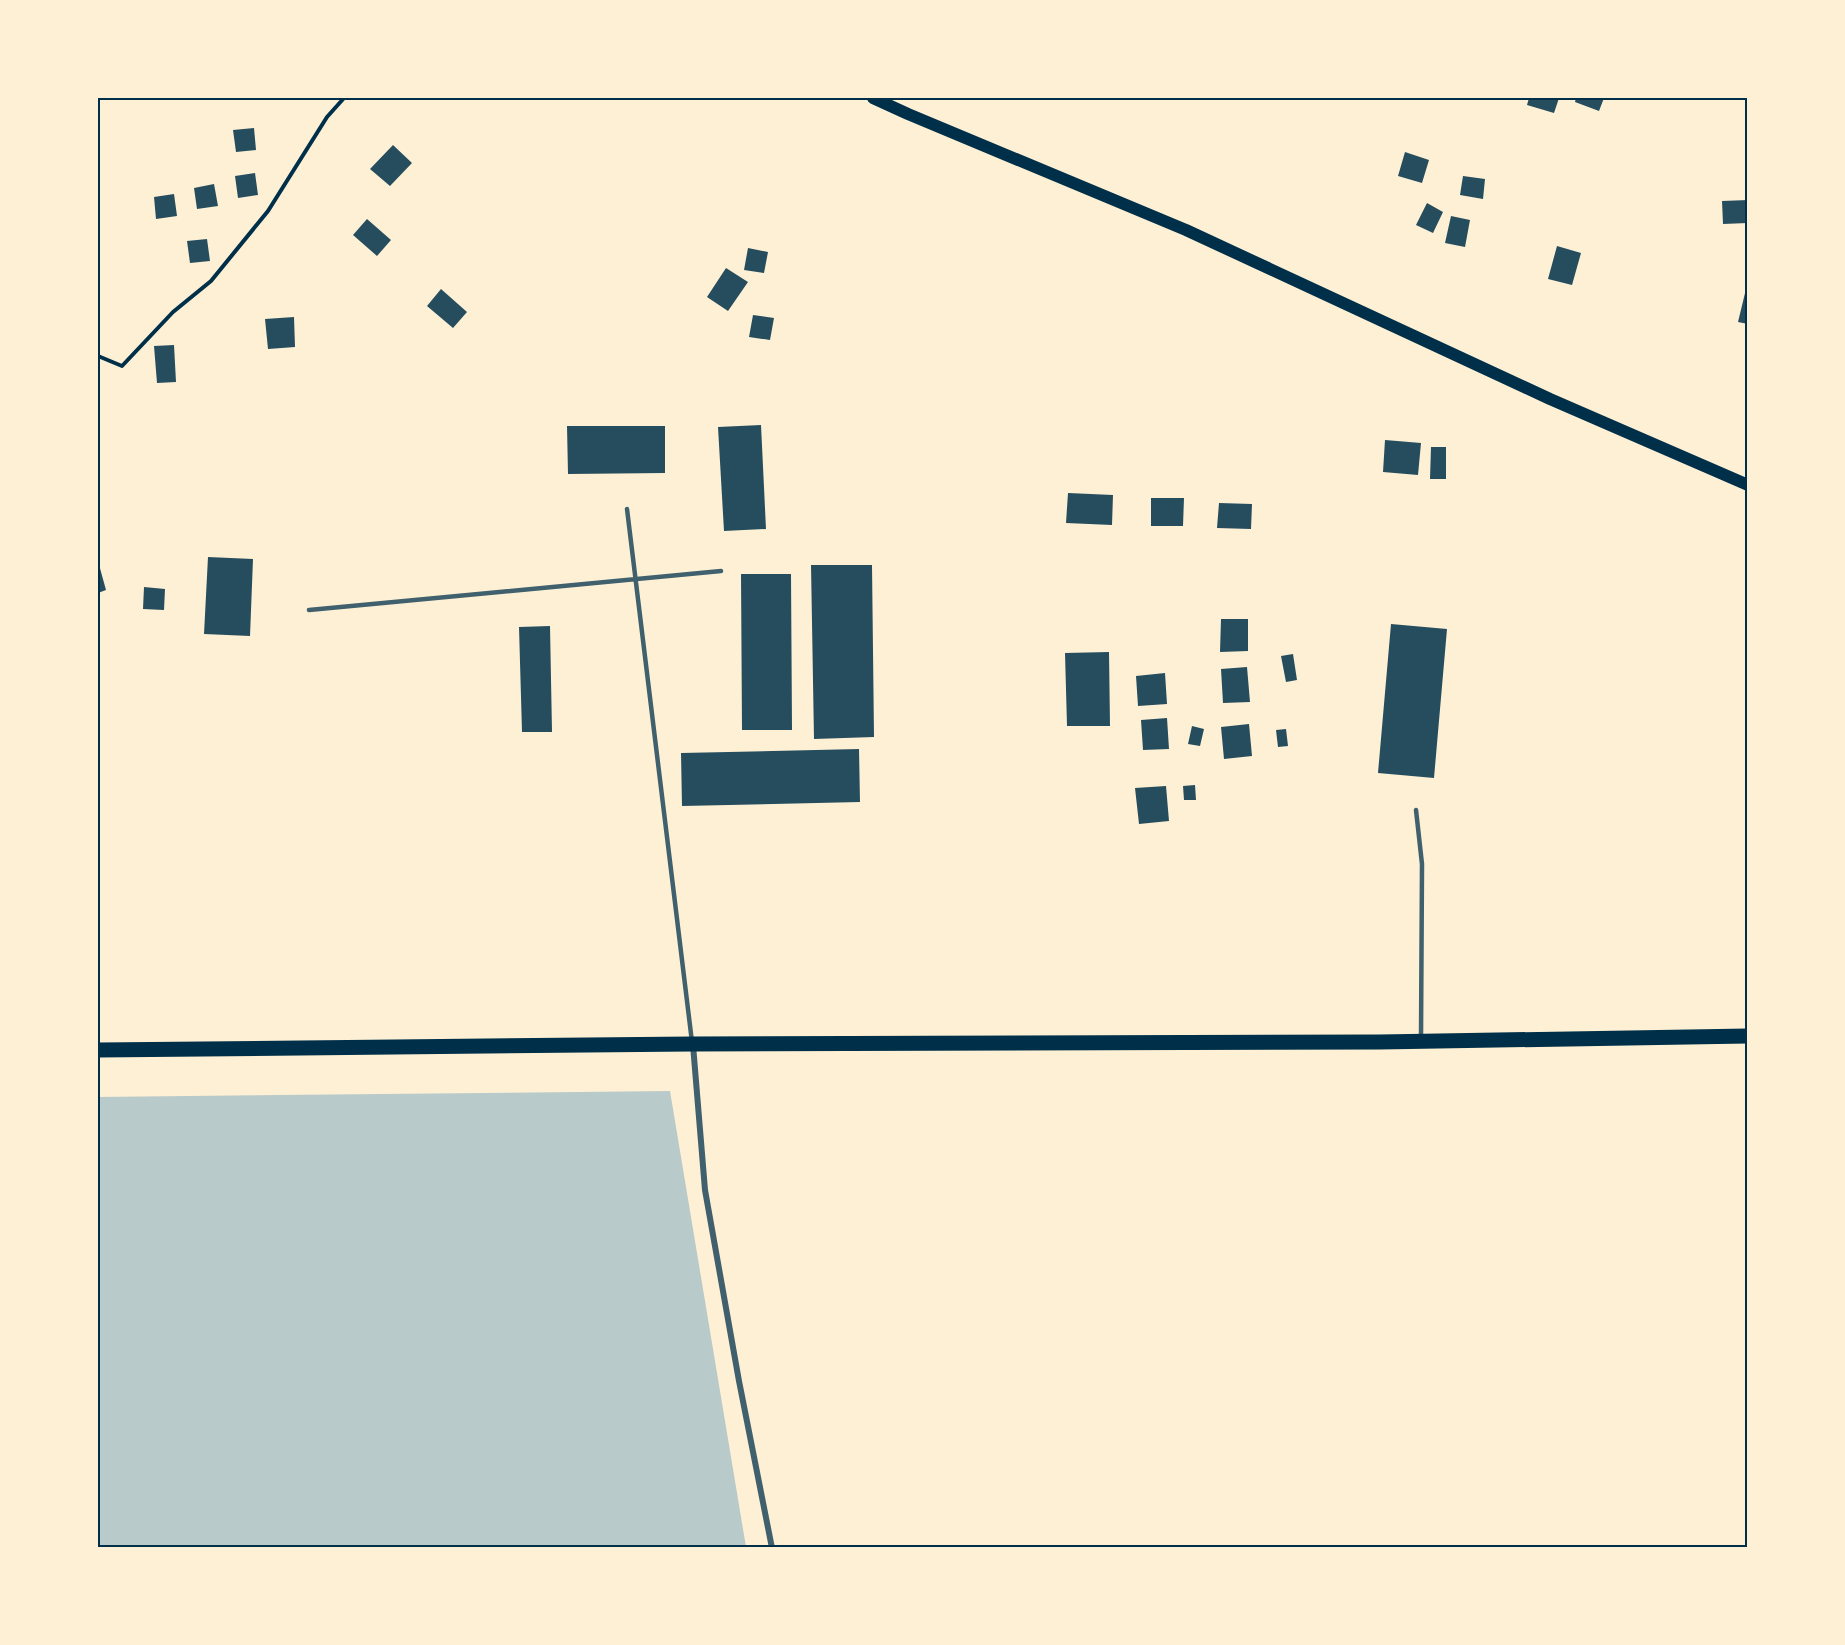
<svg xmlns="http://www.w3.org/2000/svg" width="1845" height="1645" font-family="'DejaVu Sans',sans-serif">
	<rect width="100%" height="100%" fill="#fdf0d5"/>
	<!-- green -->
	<path fill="#b9caca" d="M670,1091l76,456h-648v-450z"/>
	<!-- building -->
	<path fill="#264d5e" d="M1529,98h30l-5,15 -27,-8z
		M1576,98h28l-5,13 -24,-9z
		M254,128l2,22 -20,2 -3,-22z
		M393,145l19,18 -22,23 -20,-17z
		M1405,152l24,8 -7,23 -24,-7z
		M255,173l3,22 -20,3 -3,-22z
		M1463,176l22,3 -2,20 -23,-4z
		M214,184l4,22 -21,3 -3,-21z
		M174,194l3,22 -21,3 -2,-22z
		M1748,200v23l-25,1 -1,-23z
		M1427,203l16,9 -10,21 -17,-8z
		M1451,216l19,4 -5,27 -20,-4z
		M367,219l24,21 -14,16 -24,-21z
		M207,239l3,22 -20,2 -3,-22z
		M1557,246l24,7 -9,32 -24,-6z
		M748,248l20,4 -4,21 -20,-3z
		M726,268l22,14 -20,29 -21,-14z
		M441,289l26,23 -14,16 -26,-22z
		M1746,289l2,1v34l-10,-2z
		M753,315l21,3 -4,22 -21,-3z
		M294,317l1,30 -27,2 -3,-30z
		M174,345l2,37 -19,1 -3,-37z
		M761,425l5,104 -42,2 -6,-104z
		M567,426h98v47l-97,1z
		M1385,440l36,3 -3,32 -35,-3z
		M1431,447h15v32h-16z
		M1068,493l45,2 -1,30 -46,-2z
		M1151,498h33l-1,28h-32z
		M1219,503l33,1 -1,25 -34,-1z
		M208,557l45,2 -3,77 -46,-2z
		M98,561l8,29 -8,3z
		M811,565h61l2,172 -60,2z
		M741,574h50l1,156h-50z
		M144,587l21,2 -1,21 -21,-1z
		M1221,619h27v32l-28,1z
		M1391,624l56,5 -13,149 -56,-5z
		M550,626l2,106h-30l-3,-105z
		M1109,652l1,74h-43l-2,-73z
		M1293,654l4,26 -11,2 -5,-26z
		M1247,667l3,35 -27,1 -2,-34z
		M1165,673l2,31 -29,2 -2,-30z
		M1167,718l2,31 -26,1 -2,-30z
		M1249,724l3,32 -28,3 -3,-32z
		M1192,726l12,3 -4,17 -12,-2z
		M1286,729l2,17 -10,1 -2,-17z
		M859,749l1,53 -178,4 -1,-53z
		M1195,785l1,15h-12l-1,-14z
		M1166,786l3,35 -30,3 -4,-36z"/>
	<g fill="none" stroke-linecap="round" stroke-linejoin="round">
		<!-- path -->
		<path stroke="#003049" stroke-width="4" d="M98,356l24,10 51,-54 38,-31 57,-70 59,-94 17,-19"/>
		<!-- service -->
		<path stroke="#3f606c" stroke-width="4.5" d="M627,509l65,533
			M309,610l412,-39
			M1416,810l6,54 -1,175"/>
		<!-- minor -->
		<path stroke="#3f606c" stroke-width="6" d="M693,1045l12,145 34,191 33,167"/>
		<!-- secondary -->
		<path stroke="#003049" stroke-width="12" d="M873,98l35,16 278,116 364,169 198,86"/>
		<!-- primary -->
		<path stroke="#003049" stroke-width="15" d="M98,1050l594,-6 688,-2 368,-6"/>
	</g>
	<!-- border -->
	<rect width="1845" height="1645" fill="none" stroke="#fdf0d5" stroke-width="198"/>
	<rect x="99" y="99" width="1647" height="1447" fill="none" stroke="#003049" stroke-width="2"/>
</svg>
